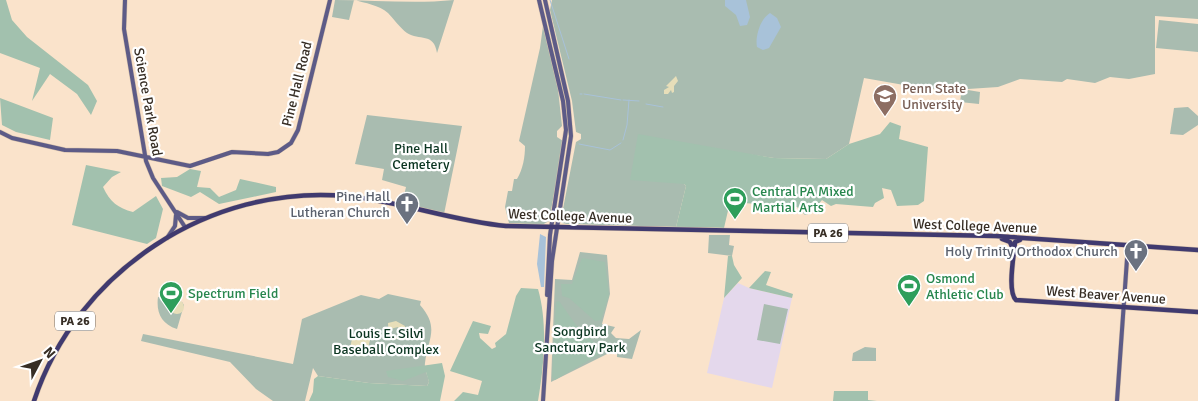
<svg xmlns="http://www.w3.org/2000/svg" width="1198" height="401" font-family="Signika,sans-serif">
	<rect width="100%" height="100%" fill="#fae3cb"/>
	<!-- industrial -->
	<path fill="#e4d8ec" d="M738,283l11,5 43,10 -20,90 -65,-15 17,-75z"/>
	<!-- green -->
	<path fill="#a9bcb0" d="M335,0c40,0 79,4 119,0l-17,53c-3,-21 -18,-12 -30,-20 -7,-5 -13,-14 -19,-20 -9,-8 -23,-10 -34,-13l-5,20 -17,-3z
		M552,0h646v19l-43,-3v58l-26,5 -19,-2 -15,6 -28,-4 -5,3 -42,-3 -22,8 -45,3 -32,-2 -57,-10 -15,66 -23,15 -52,-1 -48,-7 -42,33 2,2 -10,41 -109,-3 -5,-1 -1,-4 15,-77 5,-3v-5l-5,-2 -4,-31 -22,-91z
		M1159,20l39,4v28l-42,-4z
		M543,26l15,63 4,37 -5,5v6l6,4 -1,11 -13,69 -7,4 -33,-2 -4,-16 3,-16h4l2,-12h3c6,-10 8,-22 8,-33l-6,-5 21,-93z
		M968,90l12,2 -1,12 -19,-2 1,-7z
		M1188,107l10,9v9l-15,10 -13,-1 4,-26z
		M367,115l95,11 -18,88 -42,-10 4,-17 -24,-7 2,-11 -29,-5z
		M709,235h21l-1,10 5,1 -2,10 -24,-3z
		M580,252l27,3 3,39 -8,30 13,3 -4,6 5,5 13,1 12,-9 -9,29 -15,-2v-8l-66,33 4,-103 17,1z
		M388,294l33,7 -1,4c20,23 8,33 5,58 -1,7 3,12 4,19l-2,4 -58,-3 -51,-7 -5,-8 -8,33h-32l-17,-12 -26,-27 -89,-21 2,-7 150,30 9,-45 59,-24 18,4z
		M158,297l24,5 2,3 -7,24c-16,-5 -21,-17 -19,-32z
		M764,304l24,5 -8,35 -23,-4z
		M865,347l11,1v13h-24l1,-8z"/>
	<!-- forest -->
	<path fill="#a2c1ae" d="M0,0h6l6,20 15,17 61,48 9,16 -6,14 -14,-21 -27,-20 -18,27 8,-33 -40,-15z
		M0,98l53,20 -3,22 -34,-8 -14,-7z
		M890,122l11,4 -2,13 29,8 -4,54 -6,4 -21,1 -6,-16 -9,-2 2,10 -9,5 -2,4 -37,-3 -5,2 -9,-6 -11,13 -6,2 -8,-8 -67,-5 -6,26 -48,-1 10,-41 -2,-2 -54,-4 8,-46 136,24 52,1 23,-15 31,-10z
		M86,165l35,7 -9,5 -9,10c7,15 15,21 30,25l23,-16 7,13 -7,29 -9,6 -75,-19z
		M190,169l11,2 -4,16 13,1 9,9 17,-7 4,-11 36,8v5l-57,12 -19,-12 -9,5 -29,-11 -1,-8 16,-1z
		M728,256h4l2,9 8,13 -18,20z
		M582,258l23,4 4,33 -8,25 -6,1 -26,-23 -7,-2 -1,-12h11z
		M765,271l6,1 -5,13 27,9 -1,4 -43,-10z
		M521,288l17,1c10,35 6,77 0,112h-84l9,-9 15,3 4,-14 -32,-10 23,-50 18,5 -3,8 -9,-1 1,5 12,11 4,-2 -1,-4 11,-9 10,-38z
		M559,301l17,24 23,22 6,-4 4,3 -4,5 -50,29 -3,-3 4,-75z
		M442,363l3,13 -5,25h-131l4,-9 1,-13 4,-3 51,7 58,3 2,-4 -3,-10 -23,9 -15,-4 -2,-6z
		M834,391h34v9l9,1h-44z"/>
	<!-- sand -->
	<path fill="#e7deb9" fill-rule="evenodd" d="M676,76l2,5 -4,5v6l-2,1 -1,-3 -3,4h-4v-4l5,-3 -3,-1z
		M170 307a7 7 0 1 1 14 0a7 7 0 1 1-14 0Z
		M396,321l9,5 1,12 -17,2 -1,-17zM398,327l2,9 -9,2 -1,-9z
		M353,338l13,1 -1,-1 5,2 -4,16c-12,2 -19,-8 -13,-18z"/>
	<!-- water -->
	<path fill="#a8c2d9" d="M725,0h21l4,17 -3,8 -7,1 -4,-11 -11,-9z
		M770,13l7,5 4,9 -12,21 -6,2 -6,-3c-2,-10 3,-28 13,-34z
		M540,234l6,3 -2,50h-3l-4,-23z"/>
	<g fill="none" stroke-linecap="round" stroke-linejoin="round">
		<!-- stream -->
		<path stroke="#a8c2d9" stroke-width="1" d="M550,0l19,59
			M580,94h2
			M584,94l37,6
			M623,100l16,1
			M646,104l17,3
			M623,140l4,-15 2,-25
			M579,144l31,6 11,-7"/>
		<!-- secondary casing -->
		<g stroke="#d3bfaa" stroke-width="5">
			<path id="secondary" d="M125,0l-1,29 22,132 7,17 32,49
				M539,0l24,101 3,29 -16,105 -3,60
				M0,132l12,6 53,12 52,1 73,15 42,-14 36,2 10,-2 13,-9 7,-13 32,-130
				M177,212l11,6h17
				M167,238l8,-12 1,-11
				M543,401l9,-140 19,-125 -3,-35 -23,-101
				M1117,401l11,-156"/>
		</g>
		<!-- primary casing -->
		<g stroke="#d3bfaa" stroke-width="5.5">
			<path id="primary" d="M1002,239l8,3 3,7
				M1020,240l-5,2c-1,13 -8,50 1,58l182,12
				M34,401c43,-130 176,-217 312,-205 54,5 106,25 160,30l490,10 202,14"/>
		</g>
		<!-- secondary -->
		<use href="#secondary" stroke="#5d5b87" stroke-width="4"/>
		<!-- primary -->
		<use href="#primary" stroke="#403a6f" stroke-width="4.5"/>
	</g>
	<!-- icons -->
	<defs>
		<g id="university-pin" transform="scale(1.25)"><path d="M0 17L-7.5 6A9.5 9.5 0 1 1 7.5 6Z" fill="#8d6e63" stroke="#fff"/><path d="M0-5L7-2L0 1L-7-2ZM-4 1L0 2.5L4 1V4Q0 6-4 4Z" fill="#fff"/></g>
		<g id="stadium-pin" transform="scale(1.25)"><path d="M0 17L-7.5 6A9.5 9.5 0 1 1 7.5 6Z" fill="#2e9e5b" stroke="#fff"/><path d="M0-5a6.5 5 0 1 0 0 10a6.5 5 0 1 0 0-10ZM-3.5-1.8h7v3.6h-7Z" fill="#fff"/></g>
		<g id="church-pin" transform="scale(1.25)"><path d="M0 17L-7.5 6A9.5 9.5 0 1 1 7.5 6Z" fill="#6b7280" stroke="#fff"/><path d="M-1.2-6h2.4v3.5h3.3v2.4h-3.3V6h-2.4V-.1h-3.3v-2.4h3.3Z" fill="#fff"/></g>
	</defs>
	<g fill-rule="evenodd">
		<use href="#university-pin" x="885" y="96"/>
		<use href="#stadium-pin" x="735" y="199"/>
		<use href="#church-pin" x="407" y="204"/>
		<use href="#church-pin" x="1136" y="251"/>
		<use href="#stadium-pin" x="909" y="286"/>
		<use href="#stadium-pin" x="171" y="293"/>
	</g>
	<g text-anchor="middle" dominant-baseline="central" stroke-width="4.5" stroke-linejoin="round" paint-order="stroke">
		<!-- shield labels -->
		<g fill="#fff" stroke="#736d66" stroke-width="1">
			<rect x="808" y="223.5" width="40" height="19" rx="4"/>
			<rect x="55" y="311.5" width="40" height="19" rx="4"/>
		</g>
		<g font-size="12" font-weight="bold" fill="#372e25">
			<text x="828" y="233">PA 26</text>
			<text x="75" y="321">PA 26</text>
		</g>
		<!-- street labels -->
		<g font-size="14" fill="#372e25" stroke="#fff">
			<text transform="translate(297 84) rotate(-76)">Pine Hall Road</text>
			<text transform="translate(148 102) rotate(80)">Science Park Road</text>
			<text transform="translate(570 216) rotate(2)">West College Avenue</text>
			<text transform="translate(975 226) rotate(2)">West College Avenue</text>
			<text transform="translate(1106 295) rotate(4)">West Beaver Avenue</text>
		</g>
		<!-- education labels -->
		<g font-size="14" fill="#785e54" stroke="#fff" text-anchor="start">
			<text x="902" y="88">Penn State<tspan x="902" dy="16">University</tspan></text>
		</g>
		<!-- park labels -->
		<g font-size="14" fill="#0b3521" stroke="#fff">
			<text x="421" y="148">Pine Hall<tspan x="421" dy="16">Cemetery</tspan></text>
			<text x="580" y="331">Songbird<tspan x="580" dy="16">Sanctuary Park</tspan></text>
			<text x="386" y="333">Louis E. Silvi<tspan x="386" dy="16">Baseball Complex</tspan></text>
		</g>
		<!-- leisure labels -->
		<g font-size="14" fill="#27864d" stroke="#fff" text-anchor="start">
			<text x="752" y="191">Central PA Mixed<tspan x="752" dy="16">Martial Arts</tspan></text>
			<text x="926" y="278">Osmond<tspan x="926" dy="16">Athletic Club</tspan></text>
			<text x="188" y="293">Spectrum Field</text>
		</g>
		<!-- worship labels -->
		<g font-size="14" fill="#5b616d" stroke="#fff" text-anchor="end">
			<text x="390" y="196">Pine Hall<tspan x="390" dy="16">Lutheran Church</tspan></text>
			<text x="1118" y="251">Holy Trinity Orthodox Church</text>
		</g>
	</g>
	<!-- north arrow -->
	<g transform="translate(40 361) rotate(49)" stroke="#ffffff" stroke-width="4" paint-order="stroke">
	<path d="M0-4L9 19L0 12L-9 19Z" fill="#372e25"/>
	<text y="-8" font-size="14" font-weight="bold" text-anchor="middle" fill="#372e25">N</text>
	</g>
</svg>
